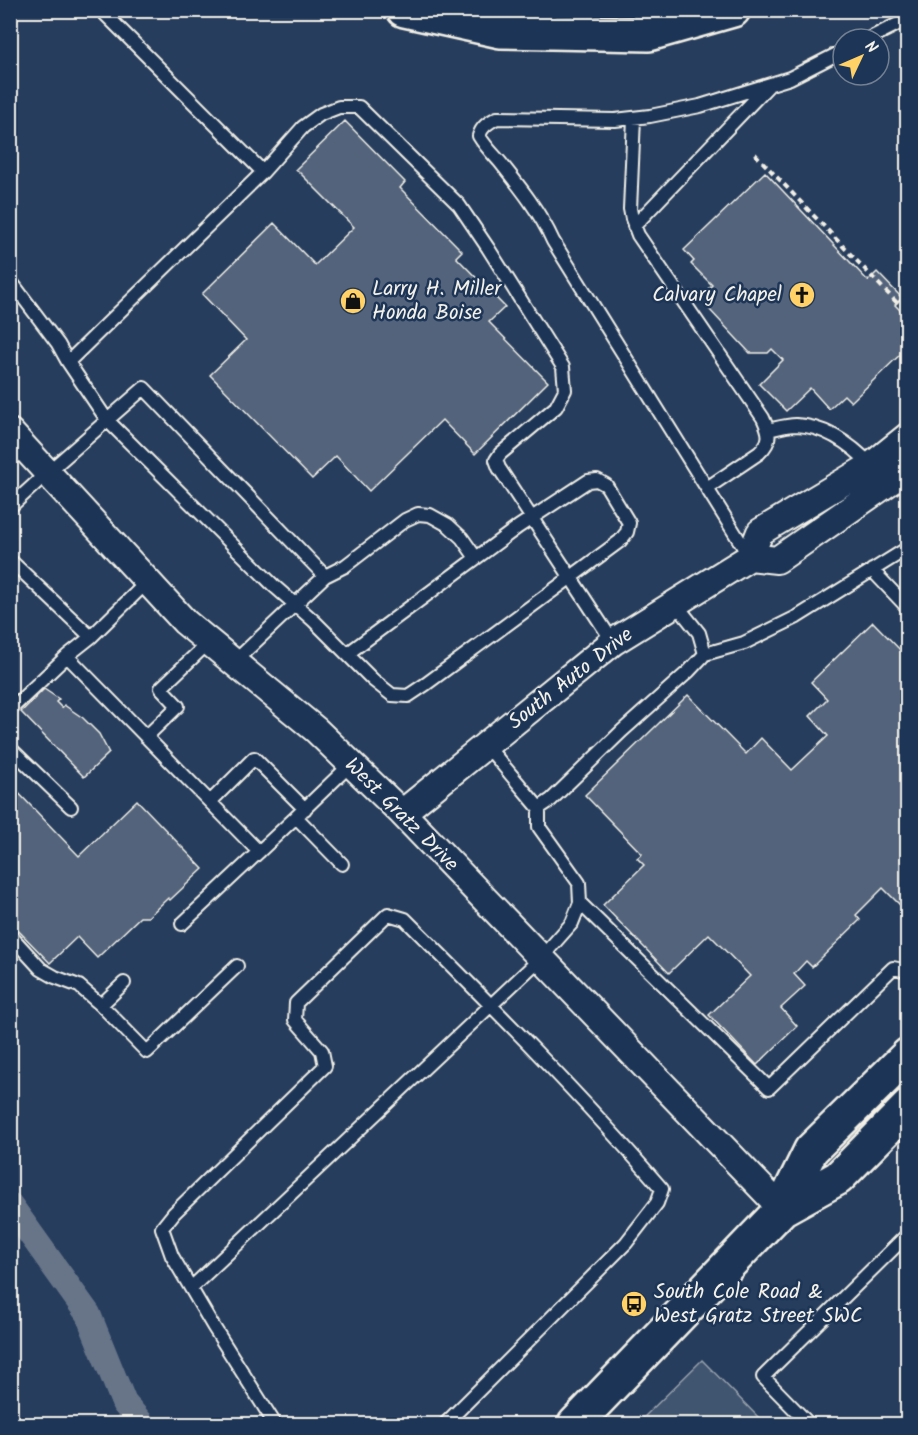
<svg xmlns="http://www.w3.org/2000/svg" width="918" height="1435" font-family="Kalam,sans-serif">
	<rect width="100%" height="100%" fill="#263d5d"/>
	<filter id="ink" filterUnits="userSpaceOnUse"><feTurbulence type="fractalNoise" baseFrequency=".0167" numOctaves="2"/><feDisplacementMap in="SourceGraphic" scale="12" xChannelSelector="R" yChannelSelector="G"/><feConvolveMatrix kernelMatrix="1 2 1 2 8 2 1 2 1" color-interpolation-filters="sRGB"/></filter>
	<g filter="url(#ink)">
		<!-- green -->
		<path fill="#40546f" stroke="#9aa2ac" stroke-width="1.5" d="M702,1360l63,64h-128z"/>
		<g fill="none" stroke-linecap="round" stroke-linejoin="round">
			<!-- canal -->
			<path stroke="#677588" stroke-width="26" d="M10,1205l78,109 36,89 18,21"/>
		</g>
		<!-- building -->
		<path fill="#52647b" stroke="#f4f1e8" stroke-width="1.5" d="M345,121l60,61 -5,6 62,63 -6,6 49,50 -16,15 59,60 -73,72 -33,-34 -73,71 -33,-35 -24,23 -102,-104 36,-35 -44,-46 72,-71 41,42 39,-38 -58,-58z
			M765,172l103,109 9,-9 25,26 -7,7 13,13v15l-8,7 7,8 -56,54 -7,-7 -15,14 -19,-21 -24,23 -27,-27 24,-24 -11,-11 -4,4h-18l-42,-45 -2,-17 6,-6 -21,-21 3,-3 -10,-11z
			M873,622l35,36v255l-25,-25 -27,27 4,5 -48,47 -6,-6 -12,13 11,12 -24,22 16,18 -40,39 -48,-50 41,-39 -41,-42 -40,39 -66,-68 41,-40 -7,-7 5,-4 -57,-59 103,-100 58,59 15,-16 31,32 36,-34 -18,-20 17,-17 -16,-17z
			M44,689l15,10 -3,3 6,6 2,-3 19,13 16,16 10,19 -25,24 -63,-65z
			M10,784l69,72 58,-56 66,69 -33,31 -2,-2 -20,19h-8l-43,41 -20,-21 -27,26 -40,-41z"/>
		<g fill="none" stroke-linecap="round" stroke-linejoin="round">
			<!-- service casing -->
			<g stroke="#f4f1e8" stroke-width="16">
				<path id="service" d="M101,10l162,162
					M868,39l40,-20
					M634,118l-4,91 2,10 6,16 125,183c7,15 9,23 -4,35l-52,35
					M634,226l134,-140
					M10,280l48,64 10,18 39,58 167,166 40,35 59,59 19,15 16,1 18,-12 194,-143 7,-9 2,-9 -23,-38 -9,-5 -9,1 -70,46 -171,127
					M68,362l195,-190 40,-45 18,-13 18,-7h20l100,98 29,43 75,119 2,23 -9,17 -56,47 -4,6 3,8 114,174
					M768,430c9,-2 19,-5 28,-5 31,1 57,21 77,42
					M10,507l38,-35 96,-84 181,188
					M749,556l-196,-315c-13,-29 -33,-54 -53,-79 -8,-9 -15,-16 -21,-26 3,-10 9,-13 18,-18l118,2 35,-4 50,-10 90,-28 53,-27
					M10,560l81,77
					M872,570l36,38
					M705,654l39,-11 53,-26 111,-69
					M67,656l143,146
					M234,662l91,-86 20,-10 60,-46 13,-6 12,1 18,10 14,13 14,20
					M10,710l57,-54 24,-19 57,-56
					M146,737l32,-31 -17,-18 48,-46
					M486,745l53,63 12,-8 71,-69 67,-60 16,-17 -6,-21 -24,-30
					M10,748l61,59
					M259,852l-49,-50 44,-44 51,51
					M342,864l-46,-47 55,-53
					M580,903l189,185 124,-120 15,3
					M182,924l114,-107
					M10,935l31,34 14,8 24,9 22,19 46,47 90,-86
					M101,1005l23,-22
					M191,1288l350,-330 31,-35 8,-20 -1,-20 -40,-56v-19
					M275,1424l-62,-98 -41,-70 -10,-28 12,-15 151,-147 -3,-15 -27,-31 1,-17 92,-89 17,5c88,88 176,176 257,270l-5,14 -31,40 -181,181
					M809,1424l-46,-47 145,-143"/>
			</g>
			<!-- minor casing -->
			<g stroke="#f4f1e8" stroke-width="30">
				<path id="minor" d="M10,432l175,190 131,108 86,83 380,396
					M908,436l-36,29 -112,67 -10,25 27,3 131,-91
					M402,813l211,-171 137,-85"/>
			</g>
			<!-- primary casing -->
			<g stroke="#f4f1e8" stroke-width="38">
				<path id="primary" d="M782,1209l56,-31 70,-71
					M575,1424l207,-215 29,-59 97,-95"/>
			</g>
			<!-- motorway casing -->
			<g stroke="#f4f1e8" stroke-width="38">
				<path id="motorway" d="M404,10l96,21 149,3 84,-24"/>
			</g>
			<!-- path -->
			<path stroke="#f4f1e8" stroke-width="4" stroke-dasharray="6 4.5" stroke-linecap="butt" d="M755,154l144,151"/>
			<!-- service -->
			<use href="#service" stroke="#1d3557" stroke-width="12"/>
			<!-- minor -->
			<use href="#minor" stroke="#1d3557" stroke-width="26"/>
			<!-- primary -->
			<use href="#primary" stroke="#1d3557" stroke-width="33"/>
			<!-- motorway -->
			<use href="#motorway" stroke="#1d3557" stroke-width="33"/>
		</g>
	</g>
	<!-- icons -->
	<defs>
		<g id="church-disc" transform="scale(1.35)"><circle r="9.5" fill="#ffd166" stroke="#1d3557"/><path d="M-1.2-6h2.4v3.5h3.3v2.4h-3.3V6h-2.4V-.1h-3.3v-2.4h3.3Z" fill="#111"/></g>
		<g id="shop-disc" transform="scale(1.35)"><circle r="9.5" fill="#ffd166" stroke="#1d3557"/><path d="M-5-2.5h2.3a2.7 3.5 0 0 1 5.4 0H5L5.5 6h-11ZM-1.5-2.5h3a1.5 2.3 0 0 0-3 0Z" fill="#111"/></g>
		<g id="bus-disc" transform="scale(1.35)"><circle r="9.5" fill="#ffd166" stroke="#1d3557"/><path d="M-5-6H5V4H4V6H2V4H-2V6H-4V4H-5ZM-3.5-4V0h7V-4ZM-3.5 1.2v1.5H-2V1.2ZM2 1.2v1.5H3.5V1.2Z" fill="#111"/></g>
	</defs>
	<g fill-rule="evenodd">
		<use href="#church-disc" x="802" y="295"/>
		<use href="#shop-disc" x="353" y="301"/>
		<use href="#bus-disc" x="634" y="1304"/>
	</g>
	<g text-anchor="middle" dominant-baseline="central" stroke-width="5" stroke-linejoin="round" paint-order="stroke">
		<!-- poi labels -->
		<g font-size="21" fill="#f4f1e8" stroke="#1d3557" text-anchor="start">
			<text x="372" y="289">Larry H. Miller<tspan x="372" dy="24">Honda Boise</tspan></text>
			<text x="782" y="295" text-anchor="end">Calvary Chapel</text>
			<text x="654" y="1292">South Cole Road &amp;<tspan x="654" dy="24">West Gratz Street SWC</tspan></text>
		</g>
		<!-- street labels -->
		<g font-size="21" fill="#f4f1e8" stroke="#1d3557">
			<text transform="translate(571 679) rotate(-38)">South Auto Drive</text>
			<text transform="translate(401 815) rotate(45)">West Gratz Drive</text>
		</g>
	</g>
	<!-- margin -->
	<rect width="918" height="1435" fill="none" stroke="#1d3557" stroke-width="36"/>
	<rect x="18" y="18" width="882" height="1399" fill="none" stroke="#f4f1e8" stroke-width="2" filter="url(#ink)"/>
	<!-- north arrow -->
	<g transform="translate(861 57) rotate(46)"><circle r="28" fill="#1d3557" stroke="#738091" stroke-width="1.5"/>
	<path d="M0-4.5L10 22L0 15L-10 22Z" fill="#ffd166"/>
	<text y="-9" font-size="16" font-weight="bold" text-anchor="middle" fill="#f4f1e8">N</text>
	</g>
</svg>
